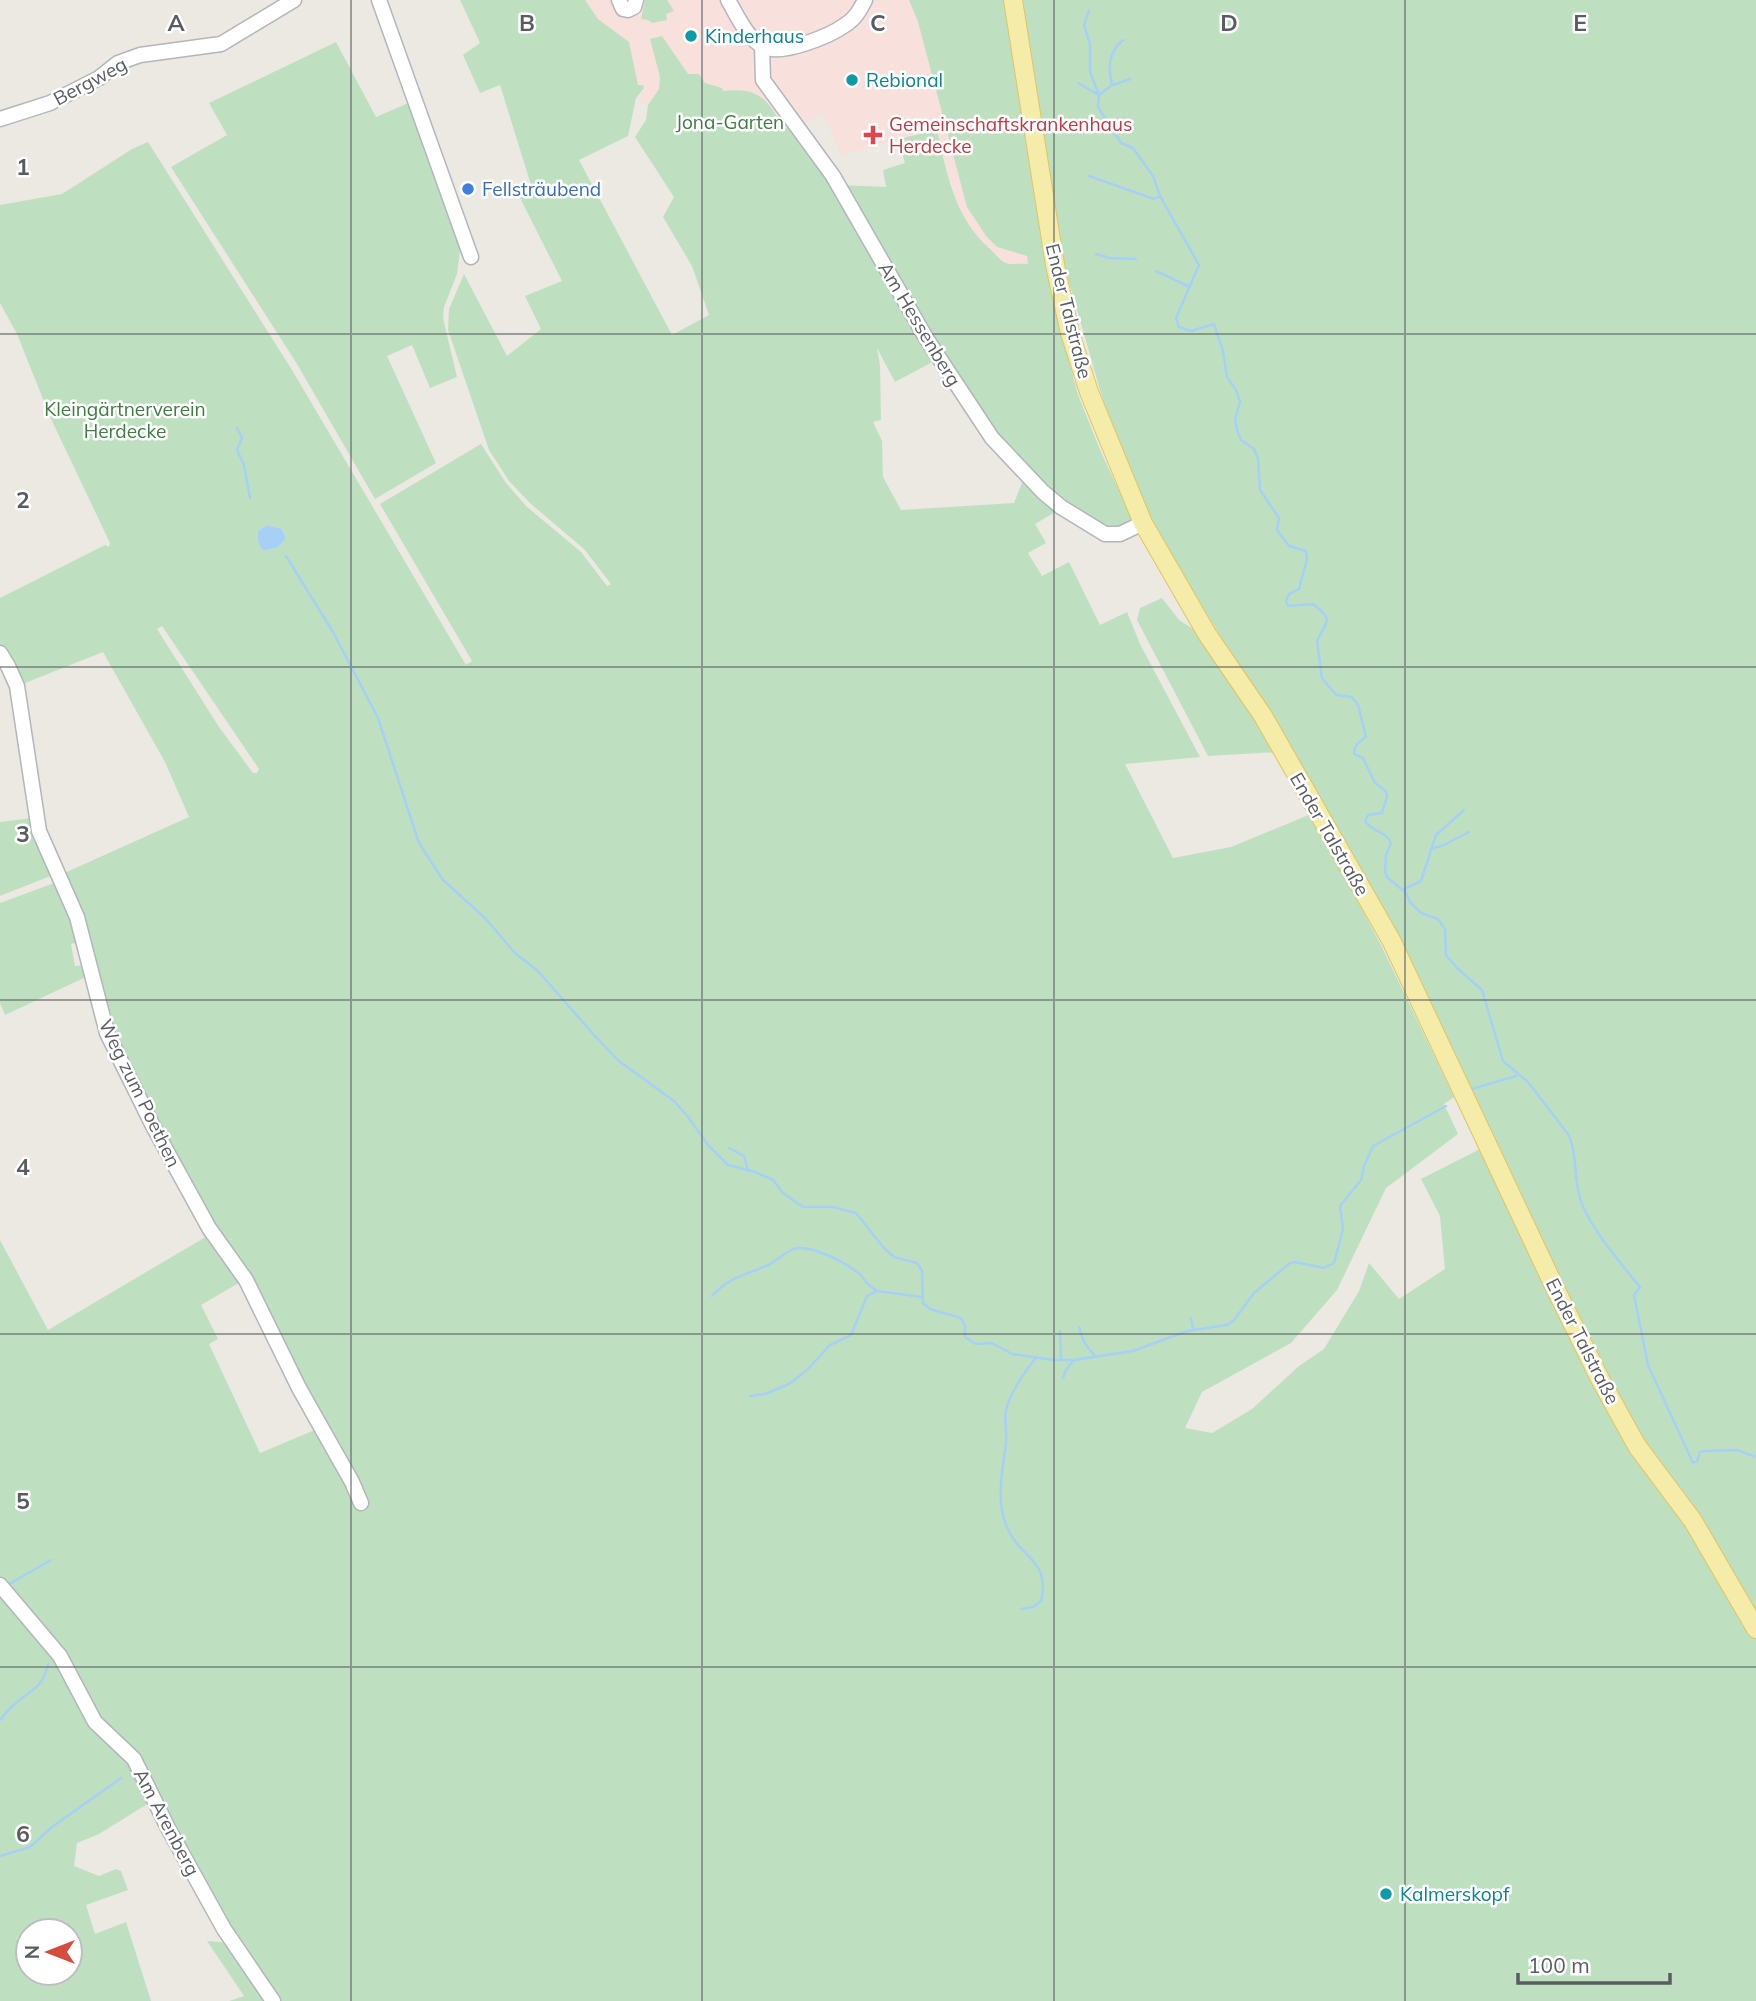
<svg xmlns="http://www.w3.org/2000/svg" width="1756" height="2001" font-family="Mulish,sans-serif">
	<rect width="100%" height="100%" fill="#ebe9e1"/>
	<!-- medical -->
	<path fill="#f8e0dd" d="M585,0h368l75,264 -22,-1 -25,-22 -11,-13 -11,-18 -23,-80 -95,25 -18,-43 -21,13 -17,4 -138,-9 1,-15 -12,-7 8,-10 -6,-2 -26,-56 -14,-11z"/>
	<!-- green -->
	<path fill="#bfe0c0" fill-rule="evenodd" d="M460,0h125l13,19 31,23 9,43h5l1,3 -8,10 -8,38 -49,24 93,175 37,-20 -17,-49 -29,-49 11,-20 -39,-60 11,-17 2,-15 11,-16 1,-12 -10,-38 12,-3 26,38h11l6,9 17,5 1,3c36,-4 45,8 61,38l10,-5 39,55 105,180 -43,23 -18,-34 3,17 1,55 -8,2 9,19 1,36 18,33 113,-7 11,-28 35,34 -25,15 11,19 -18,10 14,23 27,-14 31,63 27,-13 13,32 60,113 -75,7 48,94 58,-11 80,-33 70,131 73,152 -10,7 14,30 -72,54 -49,102 -46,53 -89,49 -17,36 27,5 40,-24 47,-43 25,-17 35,-58 10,-28 30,36 46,-30 -5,-53 -19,-37 59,-30 90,182 72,126 37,46 77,133v365h-1527l15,-5 -37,-55 25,2 -28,-57 -28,-48 -10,-1 -17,-34 -50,31 -22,9 -3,23 25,10 17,-7 5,2 7,19 -42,15 9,29 31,-12 25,79h-151v-761l48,90 161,-95 35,45 -43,25 17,34 -9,5 51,109 57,-24 35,61 6,14 7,-2 -5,-13 -57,-103 -40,-84 -57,-86 -97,-183 -30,-116 -19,-42 129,-58 -24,-55 -62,-110 -83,33 -9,-22 -11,-16v-49l105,-53 4,2 1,-4 -59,-124 -34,-85 -17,-31v-98l62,-11 70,-45 16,-7 144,228 174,295 6,-4 -92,-157 101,-60 25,39 20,23 55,46 26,34 4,-2 -27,-35 -54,-46 -21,-22 -20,-31 -41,-120 1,-21 15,-35 43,82 34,-27 -16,-33 37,-15 -45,-89 14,-7 -31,-100 -20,8 -17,-38 17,-12zM267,525l15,4 4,8 -8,10 -13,4c-7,-7 -8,-11 -7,-20zM162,626l97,143 -2,4h-4l-34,-46 -62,-98zM28,1931h42v42h-42z
		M645,0h22l7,11 -8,3 1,6 -15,3 -4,-3 -7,-1z
		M909,0h95l44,266 14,68 16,61 23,57 32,69 -14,11 -15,-1 -41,-27 -70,-69 -152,-250 45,2 -3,-17 22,-7 -7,-24 39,-9c10,43 17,87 52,118 5,4 11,13 17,15 6,2 16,0 22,1l-1,-8 -30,-9 -11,-11 -19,-29 -49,-185z
		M1019,0h737v1621l-109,-168 -337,-672 -161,-261 -33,-74 -52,-182z
		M336,42l40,75 37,-16 48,142 -4,31 -13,33 -1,11 14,59 -27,11 -18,-43 -25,11 49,107 -61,36 -78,-135 -126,-197 56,-32 -18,-32z
		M1162,598l17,22 25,16 74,116 -70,4 -71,-136 3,-12z
		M33,818l20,57 -53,21v-74z
		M57,882l22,60 -8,2 4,22 9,-1 2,12 -81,38 -5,-12v-100z"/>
	<!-- water -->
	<path fill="#a6d0f6" d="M267,525l15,4 4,9 -8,9 -14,4c-6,-7 -7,-11 -6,-20z"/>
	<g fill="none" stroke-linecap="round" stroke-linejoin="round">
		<!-- stream -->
		<path stroke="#a6d0f6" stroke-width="2.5" d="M1089,11l-5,14 6,19v28l9,23 -1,12 23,36 12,5 20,28 7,20 39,69 -23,53 3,9 12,4 23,-7 9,27 4,26 9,13 4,12 -5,17 2,11 4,10 13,9 4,10 2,31 19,28 -2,12 12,16 17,5 1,8 -8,30 -10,5 -3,7 2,5 25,-2c22,17 13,17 4,37l5,37 14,17 16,2 6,8 8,32c-7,5 -12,8 -12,17l9,4 12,25 11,8 1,6 -5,16 -14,2 -3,6c7,11 21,10 26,22l-5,12 -1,16 2,6 19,16 4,9 11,11 17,6 4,6 3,4 1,26 11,13 25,22 21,71 25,21 40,52c9,18 6,44 12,64 7,26 42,67 60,89l-6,8 14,70 45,98 4,-2 3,-9 5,-1 32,-1 19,7
			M1078,83l21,12 13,-10c-4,-18 -4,-32 11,-45
			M1113,85l17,-6
			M1089,176l65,23 6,-3
			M1096,254l14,4 26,1
			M1156,271l34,16
			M237,428l5,10 -5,12 7,15 6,33
			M286,556l47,76 45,86 41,125 24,37 42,38 30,35 23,18 56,64 25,26 55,40 15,17 19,27 20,20 27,7 18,8 10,13 20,14h30l23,6 28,35 10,9 23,6 5,8 1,32 7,6 31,9 4,8v11l11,7 16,-1 20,11 41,6h21l59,-9 54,-20 40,-6 7,-5 20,-27 36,-30 5,-1 29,6 10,-5 9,-34 -3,-23 21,-26 3,-14 9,-20 73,-40
			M1431,849l13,-4 25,-13
			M1404,889l17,-8 15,-46 28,-25
			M1472,1089l44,-13
			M729,1148l15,8 4,14
			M712,1296c17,-19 34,-21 56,-31 9,-4 15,-11 23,-15 16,-8 53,12 66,22 9,6 6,11 19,18
			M1191,1318l2,11
			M1079,1327l5,15 10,13
			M1060,1331l1,28
			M1063,1378l3,-8 7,-9
			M750,1396l15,-2 24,-10 18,-14 23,-25 21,-10 16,-39 10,-5 45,6
			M11,1583l40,-23
			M1021,1609l12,-2 8,-6c10,-42 -22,-43 -34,-74 -12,-27 -4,-57 -1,-85 1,-11 -2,-21 0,-32 5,-19 17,-36 29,-51
			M0,1720c5,-6 10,-13 16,-17 17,-15 27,-15 32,-39
			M0,1856l30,-9 22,-20 69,-49"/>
		<!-- minor casing -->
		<g stroke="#b3b6ba" stroke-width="17">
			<path id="minor" d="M379,0l92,257
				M619,0l4,9 5,1 6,-3 2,-7
				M728,0c9,15 19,39 36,47 17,9 66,-11 81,-22 10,-6 15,-15 20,-25
				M762,46l1,34 70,96 93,162 66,100 51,54 18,15 44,27h15l23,-11
				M0,119l50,-16 49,-25 19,-15 22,-8 81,-11 73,-44
				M0,653l8,13 9,20 22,145 38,86 30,116 46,93 56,102 37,52 53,108 53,94 9,21
				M0,1585l60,71 35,66 39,37 34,69 56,101 49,72"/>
		</g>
		<!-- major casing -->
		<g stroke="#e2c363" stroke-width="20">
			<path id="major" d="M1013,0l42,265 15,68 19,59 54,131 64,111 56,82 128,224 164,348 45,91 37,67 56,75 63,108"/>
		</g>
		<!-- minor -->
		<use href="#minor" stroke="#fff" stroke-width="14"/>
		<!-- major -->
		<use href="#major" stroke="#f6ecaa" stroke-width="18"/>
	</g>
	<!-- grid -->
	<path fill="none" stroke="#595c60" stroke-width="2" stroke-opacity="0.55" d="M351,0v2001M702,0v2001M1054,0v2001M1405,0v2001M0,334h1756M0,667h1756M0,1000h1756M0,1334h1756M0,1667h1756"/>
	<!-- markers -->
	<g fill="#0f9aa8" stroke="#fff" stroke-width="2.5">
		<circle cx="691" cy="36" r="7"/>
		<circle cx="852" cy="80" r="7"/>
		<circle cx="1386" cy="1894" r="7"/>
	</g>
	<path fill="#e0444e" stroke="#fff" stroke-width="2.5" d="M869.5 124.5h7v7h7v7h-7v7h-7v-7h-7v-7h7z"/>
	<circle fill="#3f7fe0" stroke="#fff" stroke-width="2.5" cx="468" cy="189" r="7"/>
	<g text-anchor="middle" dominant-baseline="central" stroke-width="5" stroke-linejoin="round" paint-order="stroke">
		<!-- culture labels -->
		<g font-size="19" fill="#0d838f" stroke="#fff" text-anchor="start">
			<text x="705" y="36">Kinderhaus</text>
			<text x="866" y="80">Rebional</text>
			<text x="1400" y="1894">Kalmerskopf</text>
		</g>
		<!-- street labels -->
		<g font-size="19" fill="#595c60" stroke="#fff">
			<text transform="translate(90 81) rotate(-28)">Bergweg</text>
			<text transform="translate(1069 311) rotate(76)">Ender Talstraße</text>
			<text transform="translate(920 324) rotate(59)">Am Hessenberg</text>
			<text transform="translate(1330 834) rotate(60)">Ender Talstraße</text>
			<text transform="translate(140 1093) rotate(64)">Weg zum Poethen</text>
			<text transform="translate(1583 1341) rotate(63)">Ender Talstraße</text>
			<text transform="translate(167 1822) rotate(62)">Am Arenberg</text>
		</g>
		<!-- park labels -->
		<g font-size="19" fill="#3c7d41" stroke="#fff">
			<text x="730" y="122">Jona-Garten</text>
			<text x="125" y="409">Kleingärtnerverein<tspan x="125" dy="22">Herdecke</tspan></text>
		</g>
		<!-- health labels -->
		<g font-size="19" fill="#be3a42" stroke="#fff" text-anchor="start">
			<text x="889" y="124">Gemeinschaftskrankenhaus<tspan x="889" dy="22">Herdecke</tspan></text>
		</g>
		<!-- shop labels -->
		<g font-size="19" fill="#366cbe" stroke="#fff" text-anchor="start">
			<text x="482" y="189">Fellsträubend</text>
		</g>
	</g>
	<g font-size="23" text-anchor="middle" font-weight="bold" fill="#595c60" stroke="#fff" stroke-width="5" stroke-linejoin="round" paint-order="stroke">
		<text x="176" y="31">A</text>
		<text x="527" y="31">B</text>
		<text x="878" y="31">C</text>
		<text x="1229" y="31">D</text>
		<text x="1580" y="31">E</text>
		<text x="23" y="175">1</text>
		<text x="23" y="508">2</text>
		<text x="23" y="842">3</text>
		<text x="23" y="1175">4</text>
		<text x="23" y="1509">5</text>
		<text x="23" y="1842">6</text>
	</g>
	<!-- north arrow -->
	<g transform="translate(49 1952) rotate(270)"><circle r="33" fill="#ffffff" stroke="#bdbebf" stroke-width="2"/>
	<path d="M0-5L12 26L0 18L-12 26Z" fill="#d74c3b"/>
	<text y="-10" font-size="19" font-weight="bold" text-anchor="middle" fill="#595c60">N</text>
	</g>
	<!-- scale -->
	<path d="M1518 1973v10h152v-10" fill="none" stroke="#595c60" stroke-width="3.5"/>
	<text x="1528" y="1973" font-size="21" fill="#595c60" stroke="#ffffff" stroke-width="5" paint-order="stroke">100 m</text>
</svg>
